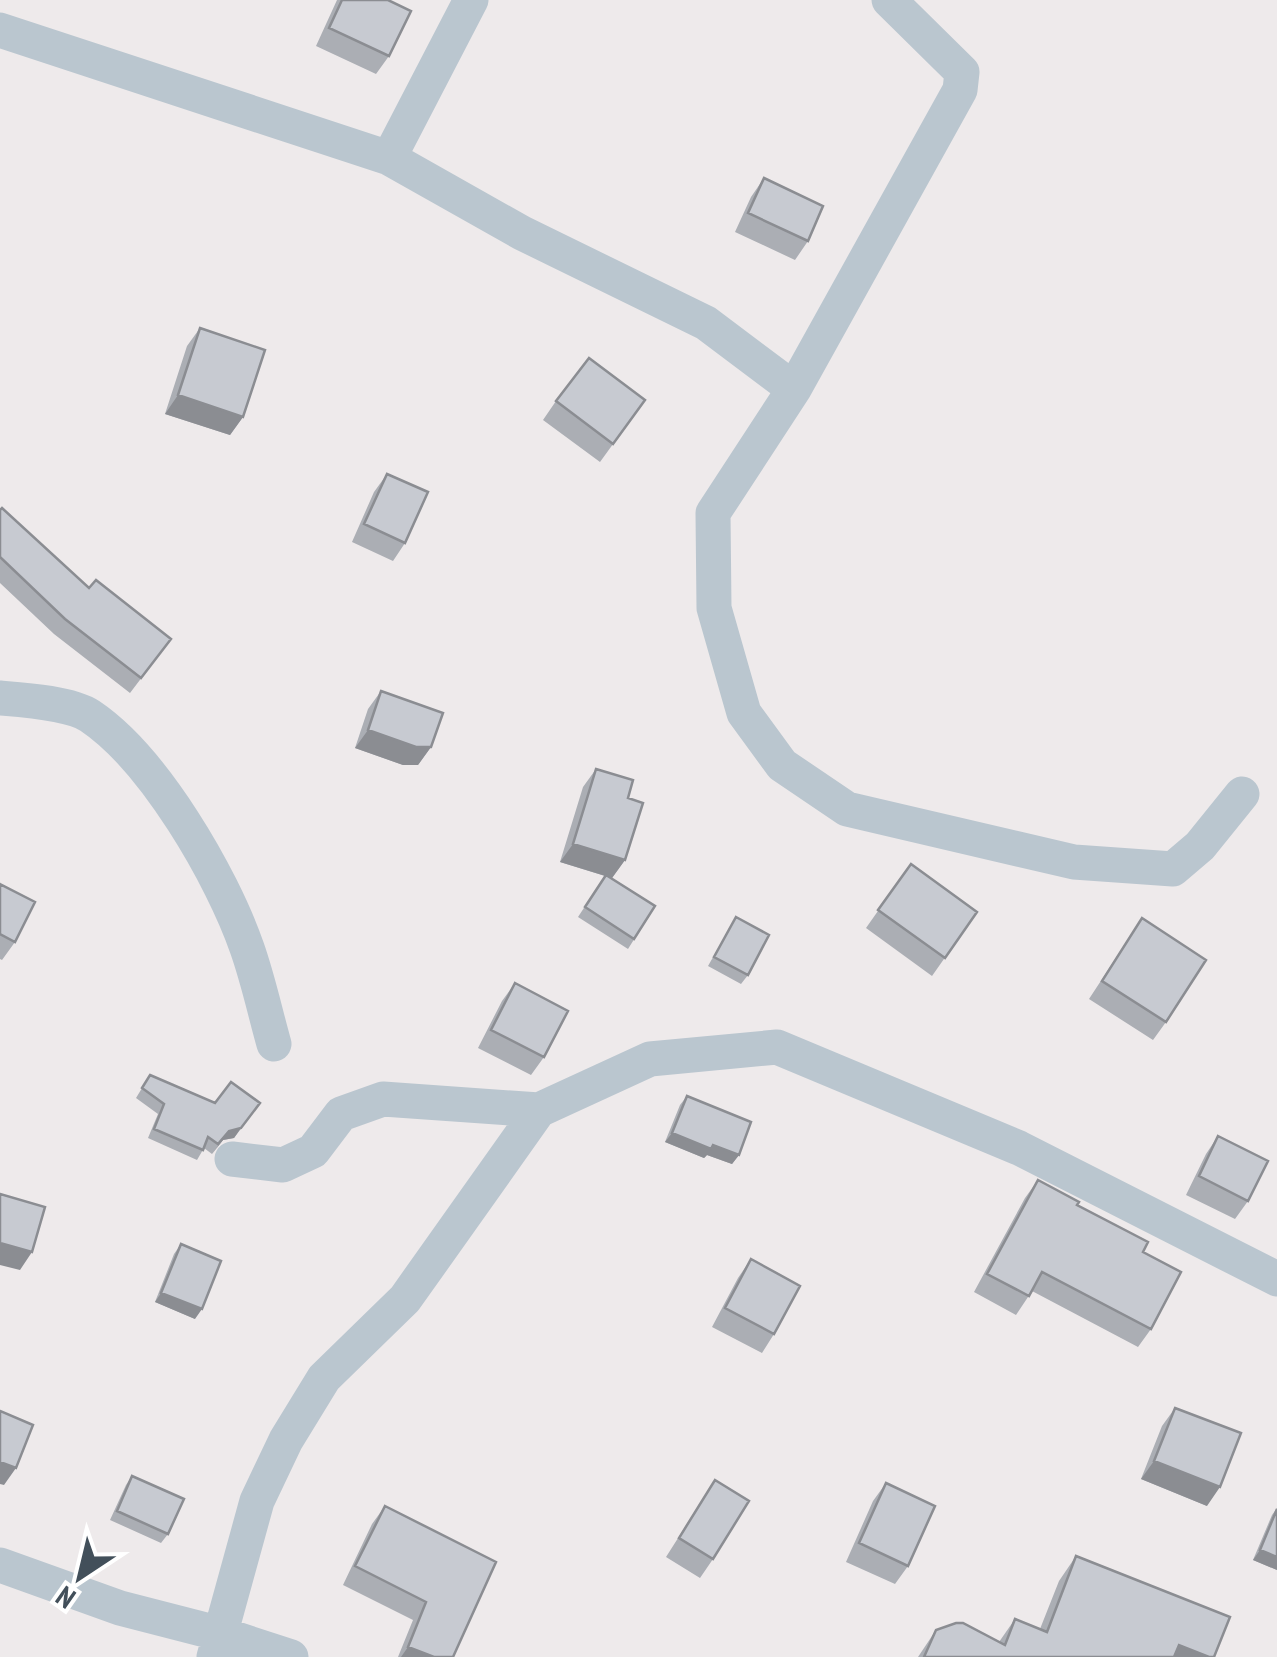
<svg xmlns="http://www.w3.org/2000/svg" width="1277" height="1657" font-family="'PT Sans Narrow',sans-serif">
	<rect width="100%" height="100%" fill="#eeeaeb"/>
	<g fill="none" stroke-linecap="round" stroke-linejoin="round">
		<!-- street -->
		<path stroke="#bac6cf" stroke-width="35" d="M889,0l73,72 -2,18 -166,299 -81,124 1,95 30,105 38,52 65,44 227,53 99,7 27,-23 42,-52
			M0,30l389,128 133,75 184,90 88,66
			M389,158l82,-158
			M0,698c24,2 70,5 90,18 64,43 132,160 157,232 11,31 18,64 27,96
			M232,1159l51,6 30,-14 28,-37 42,-15 156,11
			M0,1565l120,43 101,26 70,23
			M214,1657l43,-156 29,-61 38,-62 81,-79 134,-189 111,-51 127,-12 242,101 258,131"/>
	</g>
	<!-- wall -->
	<path fill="#abaeb4" d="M337,0h51l1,56 -13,18 -60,-28z
		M764,178l44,63 -13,19 -60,-28 16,-35z
		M200,328l43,89 -13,18 -65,-21 22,-68z
		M645,400l-45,62 -57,-42 13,-19z
		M387,474l18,69 -12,18 -41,-19 22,-50z
		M0,510l89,78 82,51 -41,54 -76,-59 -54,-51z
		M381,691l50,56 -13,18h-15l-48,-17 13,-39z
		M596,769l32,29 -3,62 -13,18 -5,-2 48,30 -27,43 -50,-32 27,-41 -45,-14 23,-75z
		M911,864l66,48 -45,64 -66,-48z
		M0,884l15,58 -13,18 -2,-1z
		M736,917l12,58 -7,9 -33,-18z
		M1142,918l24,104 -13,18 -64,-41z
		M515,983l29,74 -13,18 -53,-27 24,-47z
		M150,1075l65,28h45l-26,35 -11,2 -11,14 -8,-6 -7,12 -49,-22 10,-24 -22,-16z
		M687,1096l52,59 -7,9 -25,-9 -3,3 -39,-16 15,-37z
		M1218,1136l30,65 -13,18 -49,-24 20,-41z
		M1038,1180l105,72 8,77 -13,18 -106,-56 -16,24 -42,-23 51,-94z
		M181,1244l14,75 -40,-17 19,-48z
		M751,1259l23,75 -12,19 -50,-26 26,-49z
		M1175,1408l32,98 -66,-27 21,-53z
		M132,1476l36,58 -7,9 -51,-23 16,-35z
		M715,1480l-2,79 -13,19 -34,-21z
		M886,1483l22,83 -13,18 -49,-22 27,-61z
		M385,1506l68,151h-55l15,-37 -70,-35 29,-61z
		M1277,1508v62l-24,-10 19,-45z
		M1076,1556l138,101h-296l18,-27 63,12 16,-23 25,10 19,-48z"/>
	<!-- shaded-wall -->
	<path fill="#8b8d92" d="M178,395l65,22 -13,18 -65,-21z
		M368,730l63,17 -13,18h-15l-48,-17z
		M573,844l52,16 -13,18 -52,-16z
		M241,1128l-7,10 -11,2 -11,14 17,-23z
		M672,1133l41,12 26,10 -7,9 -25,-9 -3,3 -39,-16z
		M0,1243l32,9 -12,18 -20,-5z
		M161,1293l41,16 -7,10 -40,-17z
		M1154,1461l66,26 -13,19 -66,-27z
		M0,1462l16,6 -12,17 -4,-1z
		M1260,1550l17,7v13l-24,-10z
		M1179,1645l30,12h-38z
		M408,1647l26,10h-33z"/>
	<!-- building -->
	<path fill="#c7cad1" stroke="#8b8d92" stroke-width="2.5" d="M342,0h46l23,11 -22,45 -60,-28z
		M764,178l59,28 -15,35 -60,-28z
		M200,328l65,22 -22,67 -65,-22z
		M589,358l56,42 -32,44 -57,-43z
		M387,474l41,18 -23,51 -41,-19z
		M2,508l87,80 7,-8 75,59 -30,39 -76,-59 -65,-62v-47z
		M381,691l62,22 -12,34h-15l-48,-17z
		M596,769l37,11 -5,18 15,5 -18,57 -52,-16z
		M911,864l66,48 -32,46 -67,-48z
		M606,875l49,31 -21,33 -49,-32z
		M0,884l35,18 -20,40 -15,-8z
		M736,917l33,18 -21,40 -34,-18z
		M1142,918l64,42 -40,62 -64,-41z
		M515,983l53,28 -24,46 -53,-27z
		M150,1075l65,28 16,-21 29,21 -19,25 -12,3 -11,13 -10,-7 -5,13 -49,-21 10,-25 -22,-16z
		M687,1096l64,26 -12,33 -26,-10 -2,4 -39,-16z
		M1218,1136l50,25 -20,40 -49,-25z
		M1038,1180l41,22 -2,3 71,37 -5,10 38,20 -30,57 -109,-57 -13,24 -42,-22z
		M0,1194l45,13 -13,45 -32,-9z
		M181,1244l40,17 -19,48 -41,-16z
		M751,1259l49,27 -26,48 -49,-26z
		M1175,1408l66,25 -21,54 -66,-26z
		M0,1411l33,14 -17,43 -16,-6z
		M132,1476l52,23 -16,35 -51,-23z
		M715,1480l34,21 -36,58 -34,-21z
		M886,1483l49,23 -27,60 -49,-23z
		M385,1506l111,56 -43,95h-19l-26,-10 18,-45 -71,-36z
		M1277,1509v48l-17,-7z
		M1076,1556l154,61 -16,40h-5l-30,-12 -5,12h-250l12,-27 20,-7h7l42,22 10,-26 32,13z"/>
	<!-- north arrow -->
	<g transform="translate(80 1577) rotate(215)" stroke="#ffffff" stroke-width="8" paint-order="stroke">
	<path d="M0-8L18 38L0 25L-18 38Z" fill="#424f5a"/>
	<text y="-15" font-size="28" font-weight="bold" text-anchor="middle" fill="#424f5a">N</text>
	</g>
</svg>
